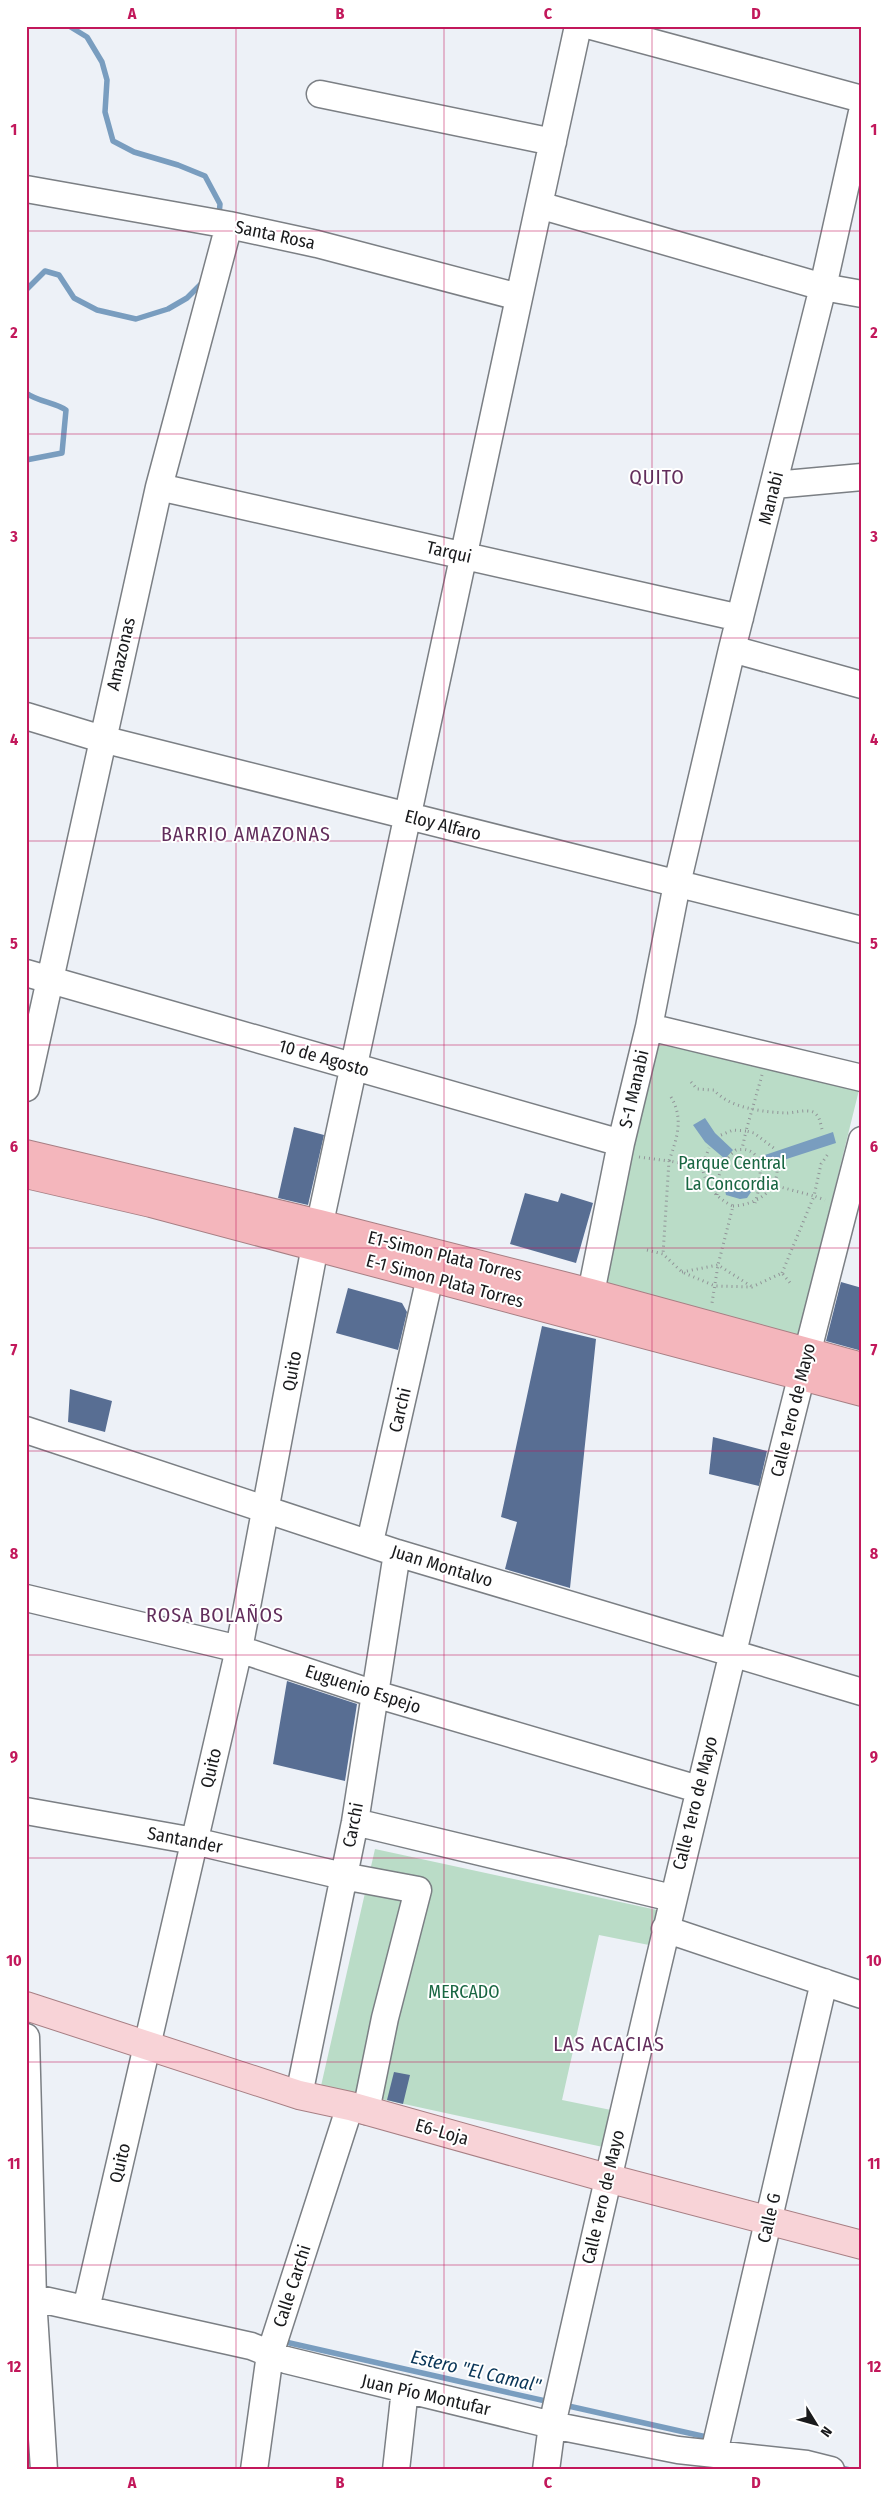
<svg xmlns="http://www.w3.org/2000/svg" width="888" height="2496" font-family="'Fira Sans Condensed',sans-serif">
	<rect width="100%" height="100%" fill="#edf1f7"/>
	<!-- green -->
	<path fill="#badcc7" d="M656,1036l204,50 -62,251 -195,-48z
		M375,1849l282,61 -8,35 -50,-10 -37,165 49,10 -8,37 -282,-61z"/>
	<!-- water -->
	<path fill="#799dbf" d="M705,1118l10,15 18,17 -8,9 -20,-17 -12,-17z
		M833,1132l3,11 -74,24 -3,-10z
		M724,1185l29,4 -6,9 -7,1 -14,-4z"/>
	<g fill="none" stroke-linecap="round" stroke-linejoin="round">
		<!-- stream -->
		<path stroke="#799dbf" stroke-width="5.5" d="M69,26l18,11 15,25 5,18 -2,32 8,29 21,11 44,13 27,11 15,28 -1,11
			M26,290l19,-19 14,4 15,23 23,12 39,9 32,-10 19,-11 18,-18
			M26,393c13,9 27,9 40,17l-4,43 -36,7
			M281,2341l269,61
			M564,2405l147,33
			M837,2467l13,3"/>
	</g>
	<!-- building -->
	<path fill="#586e93" d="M294,1127l30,8 -16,70 -30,-7z
		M525,1193l33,9 3,-9 32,10 -17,60 -66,-19z
		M841,1282l21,6v63l-36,-10z
		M348,1288l54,15 5,9 -9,38 -62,-17z
		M542,1326l54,13 -26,249 -65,-19 12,-47 -16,-5z
		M70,1389l42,12 -7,31 -37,-10z
		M713,1437l54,14 -8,35 -50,-12z
		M287,1681l70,23 -12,77 -72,-17z
		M394,2072l16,3 -7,29 -16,-4z"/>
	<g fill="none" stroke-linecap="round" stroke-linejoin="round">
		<!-- minor casing -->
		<g stroke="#7b7f84" stroke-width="29">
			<path id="minor" d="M578,26l-39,179 284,82 39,7
				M591,26l271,73
				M320,94l233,48
				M26,189l203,36 88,19 202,53
				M774,485l88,-8
				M159,487l581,131
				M732,649l130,36
				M26,716l76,23 760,191
				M26,973l595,170
				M649,1027l213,51
				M26,1088l133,-601 70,-262
				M591,1293l30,-150 28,-116 28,-143 55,-235 91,-362 39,-175
				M26,1430l371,123 465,139
				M370,1542l60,-265
				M26,1598l213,51 136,45 323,95
				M26,1811l168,30 149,35 75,14 -33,128 -19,93
				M355,1822l317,76
				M665,1929l197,66
				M26,2037l7,261 11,172
				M299,2095l56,-273 42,-269
				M26,2296l225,50 35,14 266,65 126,25 129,14 24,6
				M86,2309l153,-660 76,-403 224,-1041
				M714,2453l110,-471
				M254,2470l16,-116 80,-248
				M396,2470l9,-81
				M546,2470l6,-45c97,-430 199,-859 310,-1285"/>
		</g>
		<!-- major casing -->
		<g stroke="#a77f84" stroke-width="30">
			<path id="major" d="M26,2006l273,89 51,11 257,72 255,67"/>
		</g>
		<!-- highway casing -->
		<g stroke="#a77f84" stroke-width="30">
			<path id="highway" d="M26,1154l294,70 271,69 271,74
				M26,1174l125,29 711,189"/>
		</g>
		<!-- path -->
		<path stroke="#919498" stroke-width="3" stroke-dasharray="1 4" stroke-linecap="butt" d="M762,1075l-16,56 8,2 21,16
			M691,1082l6,7 17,1c15,18 49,22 72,23 8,0 20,-4 27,-1 7,4 7,10 9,17
			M671,1097c13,22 6,41 -2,64l33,6c4,19 14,31 31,39l-15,59 -6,38
			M721,1135l12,-5 13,1 -4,18
			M639,1157l30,4 -6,93
			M702,1167l7,-19
			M773,1185l41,11 7,-32 7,-10
			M717,1195c0,-19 4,-33 19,-45 32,-6 25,35 19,53
			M733,1206c22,-1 46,-15 44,-39
			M647,1250l16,4 19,18 33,14 37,1 30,-14 9,11
			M682,1272l36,-7 33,21
			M782,1273l32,-77 11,4"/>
		<!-- minor -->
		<use href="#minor" stroke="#fff" stroke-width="26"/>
		<!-- major -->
		<use href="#major" stroke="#f8d3d7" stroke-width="28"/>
		<!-- highway -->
		<use href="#highway" stroke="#f4b6bc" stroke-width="28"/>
	</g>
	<!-- grid -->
	<path fill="none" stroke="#c2185b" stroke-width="1" stroke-opacity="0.55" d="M236,26v2444M444,26v2444M652,26v2444M26,231h836M26,434h836M26,638h836M26,841h836M26,1045h836M26,1248h836M26,1451h836M26,1655h836M26,1858h836M26,2062h836M26,2265h836"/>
	<g text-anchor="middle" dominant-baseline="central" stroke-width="4" stroke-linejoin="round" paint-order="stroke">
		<!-- street labels -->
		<g font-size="18" fill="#191a1c" stroke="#fff">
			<text transform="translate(275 235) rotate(12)">Santa Rosa</text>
			<text transform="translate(771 498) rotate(-76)">Manabi</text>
			<text transform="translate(449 552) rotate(13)">Tarqui</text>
			<text transform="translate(121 654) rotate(-77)">Amazonas</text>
			<text transform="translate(443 825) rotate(14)">Eloy Alfaro</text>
			<text transform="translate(324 1058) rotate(16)">10 de Agosto</text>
			<text transform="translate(634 1089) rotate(-77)">S-1 Manabi</text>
			<text transform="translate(445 1256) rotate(14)">E1-Simon Plata Torres</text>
			<text transform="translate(445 1281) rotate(15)">E-1 Simon Plata Torres</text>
			<text transform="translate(292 1371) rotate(-80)">Quito</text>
			<text transform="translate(400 1410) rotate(-77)">Carchi</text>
			<text transform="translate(793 1410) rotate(-76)">Calle 1ero de Mayo</text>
			<text transform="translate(442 1566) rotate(17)">Juan Montalvo</text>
			<text transform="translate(363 1689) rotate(18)">Euguenio Espejo</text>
			<text transform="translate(211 1768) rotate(-77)">Quito</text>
			<text transform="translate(695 1803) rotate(-76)">Calle 1ero de Mayo</text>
			<text transform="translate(353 1825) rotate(-79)">Carchi</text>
			<text transform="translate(185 1840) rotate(11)">Santander</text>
			<text transform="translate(442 2132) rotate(16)">E6-Loja</text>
			<text transform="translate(120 2163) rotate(-77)">Quito</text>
			<text transform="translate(603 2197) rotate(-77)">Calle 1ero de Mayo</text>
			<text transform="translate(769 2218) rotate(-77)">Calle G</text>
			<text transform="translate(292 2286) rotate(-72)">Calle Carchi</text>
			<text transform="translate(426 2395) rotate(13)">Juan Pío Montufar</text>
		</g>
		<!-- park labels -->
		<g font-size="18" fill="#196642" stroke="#fff">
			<text x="732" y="1163">Parque Central<tspan x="732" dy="21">La Concordia</tspan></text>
			<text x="464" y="1992">MERCADO</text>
		</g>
		<!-- water labels -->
		<g font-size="19" font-style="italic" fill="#0a3658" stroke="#fff">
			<text transform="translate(476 2371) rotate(13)">Estero "El Camal"</text>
		</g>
		<!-- quarter labels -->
		<g font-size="20" letter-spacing="1" fill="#622e5c" stroke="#fff">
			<text x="657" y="477">QUITO</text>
			<text x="246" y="834">BARRIO AMAZONAS</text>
			<text x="215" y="1615">ROSA BOLAÑOS</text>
			<text x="609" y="2044">LAS ACACIAS</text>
		</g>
	</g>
	<!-- border -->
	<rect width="888" height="2496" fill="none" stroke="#ffffff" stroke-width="55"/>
	<!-- north arrow -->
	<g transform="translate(816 2424) rotate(127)" stroke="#ffffff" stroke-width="4" paint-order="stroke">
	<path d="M0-4L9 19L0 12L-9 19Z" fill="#191a1c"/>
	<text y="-8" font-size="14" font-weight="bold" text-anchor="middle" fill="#191a1c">N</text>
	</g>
	<rect x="28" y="28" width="832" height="2440" fill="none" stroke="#c2185b" stroke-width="2"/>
	<g font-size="16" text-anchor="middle" font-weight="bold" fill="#c2185b">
		<text x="132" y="19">A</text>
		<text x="340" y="19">B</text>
		<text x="548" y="19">C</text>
		<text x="756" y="19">D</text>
		<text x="14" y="135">1</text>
		<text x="874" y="135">1</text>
		<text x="14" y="338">2</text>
		<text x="874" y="338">2</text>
		<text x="14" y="542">3</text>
		<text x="874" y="542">3</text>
		<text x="14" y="745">4</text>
		<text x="874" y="745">4</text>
		<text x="14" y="949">5</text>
		<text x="874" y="949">5</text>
		<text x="14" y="1152">6</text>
		<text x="874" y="1152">6</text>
		<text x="14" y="1355">7</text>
		<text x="874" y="1355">7</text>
		<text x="14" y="1559">8</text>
		<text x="874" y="1559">8</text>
		<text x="14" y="1762">9</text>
		<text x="874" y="1762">9</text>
		<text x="14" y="1966">10</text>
		<text x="874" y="1966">10</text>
		<text x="14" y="2169">11</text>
		<text x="874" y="2169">11</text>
		<text x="14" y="2372">12</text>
		<text x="874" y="2372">12</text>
		<text x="132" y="2488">A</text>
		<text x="340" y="2488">B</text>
		<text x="548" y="2488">C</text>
		<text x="756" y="2488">D</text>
	</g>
</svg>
